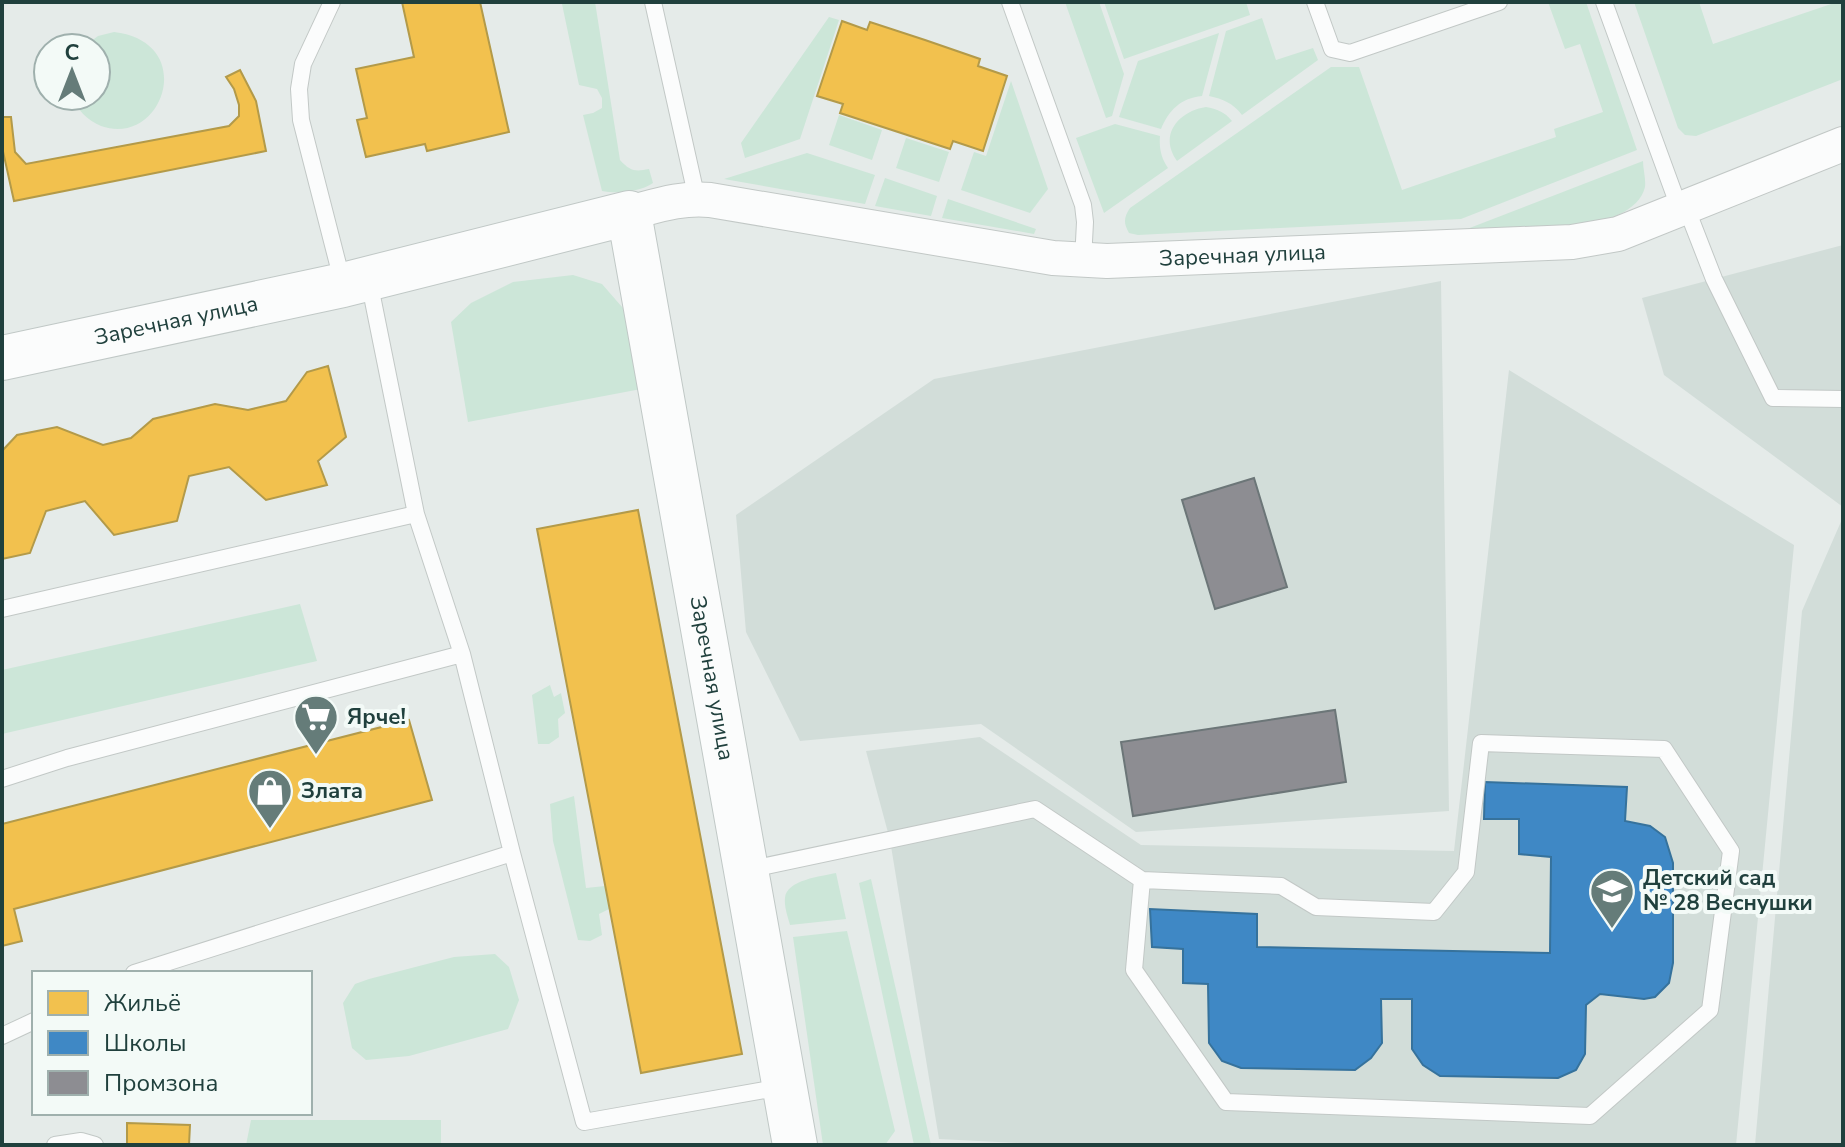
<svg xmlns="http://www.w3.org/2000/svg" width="1845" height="1147" font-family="'Nunito Sans',sans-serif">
	<rect width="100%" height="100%" fill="#e5ebe9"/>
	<!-- built -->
	<path fill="#d2ddd9" d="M1843,245v262l-179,-132 -22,-77z
		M1441,281l8,530 -313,21 -155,-108 -181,17 -54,-109 -10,-117 198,-136z
		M1509,370l285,175 -58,600h-677l-120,-6 -49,-299 -24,-89 114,-14 161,108 313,6z
		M1843,517v628h-88l47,-534z"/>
	<!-- green -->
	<path fill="#cce6d8" d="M575,2h20l25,158c10,11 15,12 29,9l4,14c-13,9 -36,11 -51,8l-19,-76 10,-2 9,-5v-10l-5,-9 -18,-4 -17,-81z
		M1065,2h34l25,72 -12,42 -6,2z
		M1104,2h142l4,13 -126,44z
		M1548,2h38l51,148 -176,69 -323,16 -9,-2c-6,-10 -5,-16 1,-25l201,-141h28l43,123 154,-53 -2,-8 49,-17 -23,-68 -15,5z
		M1634,2h65l14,42 124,-42h6v77l-147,57 -11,-1 -7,-7z
		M829,17l10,3 -39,119 -55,19 -4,-15z
		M1262,18l14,42 37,-12 5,12 -76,55c-9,-12 -19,-16 -33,-19l17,-65z
		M114,32c85,10 49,116 -13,94 -14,-6 -24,-16 -29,-30h24v-48h-14l16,-12z
		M1219,33l-17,63c-21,2 -33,14 -41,33l-42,-12 19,-56z
		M1011,81l37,108 -18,24 -69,-23 13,-38 12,4z
		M1206,107c11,2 19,5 26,14l-55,40c-19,-26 2,-50 29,-54z
		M839,115l43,15 -10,30 -43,-15z
		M1115,124l45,12c-1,12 1,22 8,32l-64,45 -28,-75z
		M906,138l43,14 -10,30 -43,-14z
		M807,153l68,22 -10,29 -141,-25z
		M1643,161c0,8 3,18 2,26 -6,25 -40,34 -62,39l-116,3z
		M885,178l52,18 -6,20 -56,-10z
		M948,199l88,30 -2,5 -92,-16z
		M573,275l29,9 27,31 12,74 -173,33 -17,-100 20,-19 42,-21z
		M300,604l17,57 -315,73v-64z
		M550,685l4,12 7,-4 4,20 -7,6 1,18 -10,7h-11l-6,-49z
		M574,796l12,92 19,-2 4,23 -10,5 3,21 -12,6 -12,-1 -25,-99 -3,-37z
		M836,873l10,46 -56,6c-2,-8 -6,-18 -5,-27 1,-18 37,-22 51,-25z
		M871,879l60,266h-17l-55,-262z
		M847,931l48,200 -10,14h-62l-30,-208z
		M495,954l14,13 10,33 -11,29 -99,27 -43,4 -14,-12 -9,-45 12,-19 14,-5 85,-22z
		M251,1120h190v25h-195z"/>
	<!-- homes -->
	<path fill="#f2c14e" stroke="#b39a49" stroke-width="2" d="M402,2h78l29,130 -82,19 -2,-7 -59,13 -9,-37 10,-2 -11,-49 58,-12z
		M842,21l25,9 3,-8 55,18 55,19 -2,7 29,10 -24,75 -30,-10 -3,8 -110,-36 3,-9 -26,-8z
		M240,70l16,31 10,50 -252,50 -12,-54v-30h9l4,35 11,12 203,-38 10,-10v-11l-5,-16 -8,-12z
		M328,366l18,71 -28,24 9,24 -61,15 -37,-33 -40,9 -12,45 -63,14 -29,-34 -39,10 -16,42 -28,6v-108l15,-16 40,-8 46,18 28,-7 22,-19 62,-15 33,6 38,-9 21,-29z
		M638,510l104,544 -101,19 -104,-544z
		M409,720l23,80 -418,109 8,32 -20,5v-122z
		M127,1123l63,2 -1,20h-62z"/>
	<!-- schools -->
	<path fill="#3f88c5" stroke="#36729c" stroke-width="2" d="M1485,782l142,5 -2,34 25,5 15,11 8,26v100l-4,20 -14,14 -11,2 -44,-5 -14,11 -1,49 -9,16 -18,8 -118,-2 -17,-11 -11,-16v-50h-31l1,44 -11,15 -16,12 -114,-2 -19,-7 -13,-18 -1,-59 -25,-1v-34l-31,-2 -2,-38 107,5v33l293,6 1,-96 -32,-3v-35h-35z"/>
	<!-- industry -->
	<path fill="#8d8d92" stroke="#6c7678" stroke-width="2" d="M1254,478l33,109 -72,22 -33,-109z
		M1335,710l11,72 -213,34 -12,-74z"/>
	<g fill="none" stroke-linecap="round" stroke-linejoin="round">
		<!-- lane casing -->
		<g stroke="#c2c8c6" stroke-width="18">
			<path id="lane" d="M332,2l-29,62 -4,25 2,31 42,164
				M653,2l44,197
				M1010,2l73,203 2,17 -2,39
				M1315,2l17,47 18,4 149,-51
				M1604,2l76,208
				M1686,207l28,72 59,119 70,1
				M369,281l47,233 46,140 50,199
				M2,609l414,-95
				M2,779l65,-21 395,-104
				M747,870l288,-61 107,71 139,6 35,21 118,5 32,-40 15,-129 183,6 67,102 -21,159 -120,106 -364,-14 -92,-132 8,-90
				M134,973l378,-120 72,269 198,-35
				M2,1036l32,-15
				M55,1145l26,-4 14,4"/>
		</g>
		<!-- street casing -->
		<g stroke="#c2c8c6" stroke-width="36">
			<g id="street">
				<path id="s1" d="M629,213c27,-7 53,-16 81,-13l343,58 54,3 465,-19 46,-8 225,-90"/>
			</g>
		</g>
		<!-- secondary casing -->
		<g stroke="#c0c8c6" stroke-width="46">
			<g id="secondary">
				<path id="s2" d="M2,358l341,-73 286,-72 166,932"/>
			</g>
		</g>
		<!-- lane -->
		<use href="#lane" stroke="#fbfcfc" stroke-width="16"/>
		<!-- street -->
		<use href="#street" stroke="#fbfcfc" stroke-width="34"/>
		<!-- secondary -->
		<use href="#secondary" stroke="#fbfcfc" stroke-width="44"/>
	</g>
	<!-- icons -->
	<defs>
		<g id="supermarket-pin" transform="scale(2.3)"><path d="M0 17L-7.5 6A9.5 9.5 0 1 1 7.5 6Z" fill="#657c79" stroke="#f3faf7"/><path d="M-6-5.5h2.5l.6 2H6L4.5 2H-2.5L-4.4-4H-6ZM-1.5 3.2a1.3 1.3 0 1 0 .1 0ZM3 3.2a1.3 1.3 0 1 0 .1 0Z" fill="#fff"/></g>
		<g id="shop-pin" transform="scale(2.3)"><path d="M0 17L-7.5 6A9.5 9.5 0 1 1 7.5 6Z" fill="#657c79" stroke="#f3faf7"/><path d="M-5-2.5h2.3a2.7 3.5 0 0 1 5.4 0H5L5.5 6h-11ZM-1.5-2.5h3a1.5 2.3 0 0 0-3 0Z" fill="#fff"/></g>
		<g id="school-pin" transform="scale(2.3)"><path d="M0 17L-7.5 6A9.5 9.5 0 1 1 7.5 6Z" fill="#657c79" stroke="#f3faf7"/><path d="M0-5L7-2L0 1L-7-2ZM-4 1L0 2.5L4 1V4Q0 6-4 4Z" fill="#fff"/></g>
	</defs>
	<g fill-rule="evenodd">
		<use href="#supermarket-pin" x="316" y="717"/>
		<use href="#shop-pin" x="270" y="791"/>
		<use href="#school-pin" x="1612" y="891"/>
	</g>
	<g text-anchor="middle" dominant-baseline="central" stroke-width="8" stroke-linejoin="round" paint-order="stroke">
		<!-- street labels -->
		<g font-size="22" fill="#20403d" stroke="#f3faf7">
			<text stroke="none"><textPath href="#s1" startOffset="620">Заречная улица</textPath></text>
			<text stroke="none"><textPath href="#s2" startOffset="178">Заречная улица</textPath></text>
			<text stroke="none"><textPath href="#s2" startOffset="1116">Заречная улица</textPath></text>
		</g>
		<!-- poi labels -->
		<g font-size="22" font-weight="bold" fill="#20403d" stroke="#f3faf7" text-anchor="start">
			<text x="347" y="717">Ярче!</text>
			<text x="301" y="791">Злата</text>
			<text x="1643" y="878">Детский сад<tspan x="1643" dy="25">№ 28 Веснушки</tspan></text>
		</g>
	</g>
	<!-- border -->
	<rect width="1845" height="1147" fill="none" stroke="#20403d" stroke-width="8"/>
	<!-- legend -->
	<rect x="32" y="971" width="280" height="144" fill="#f3faf7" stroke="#9fb0ad" stroke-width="2"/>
	<rect x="48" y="991" width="40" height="24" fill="#f2c14e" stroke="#9fb0ad" stroke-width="2"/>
	<text x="104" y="1011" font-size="24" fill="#20403d">Жильё</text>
	<rect x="48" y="1031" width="40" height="24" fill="#3f88c5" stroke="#9fb0ad" stroke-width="2"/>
	<text x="104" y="1051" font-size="24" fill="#20403d">Школы</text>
	<rect x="48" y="1071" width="40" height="24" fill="#8d8d92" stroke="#9fb0ad" stroke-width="2"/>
	<text x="104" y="1091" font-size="24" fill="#20403d">Промзона</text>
	<!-- north arrow -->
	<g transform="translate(72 72)"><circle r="38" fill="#f3faf7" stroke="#9fb0ad" stroke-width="2"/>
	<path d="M0-6L14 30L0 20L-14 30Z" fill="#657c79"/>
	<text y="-12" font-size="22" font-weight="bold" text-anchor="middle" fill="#20403d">С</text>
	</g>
</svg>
